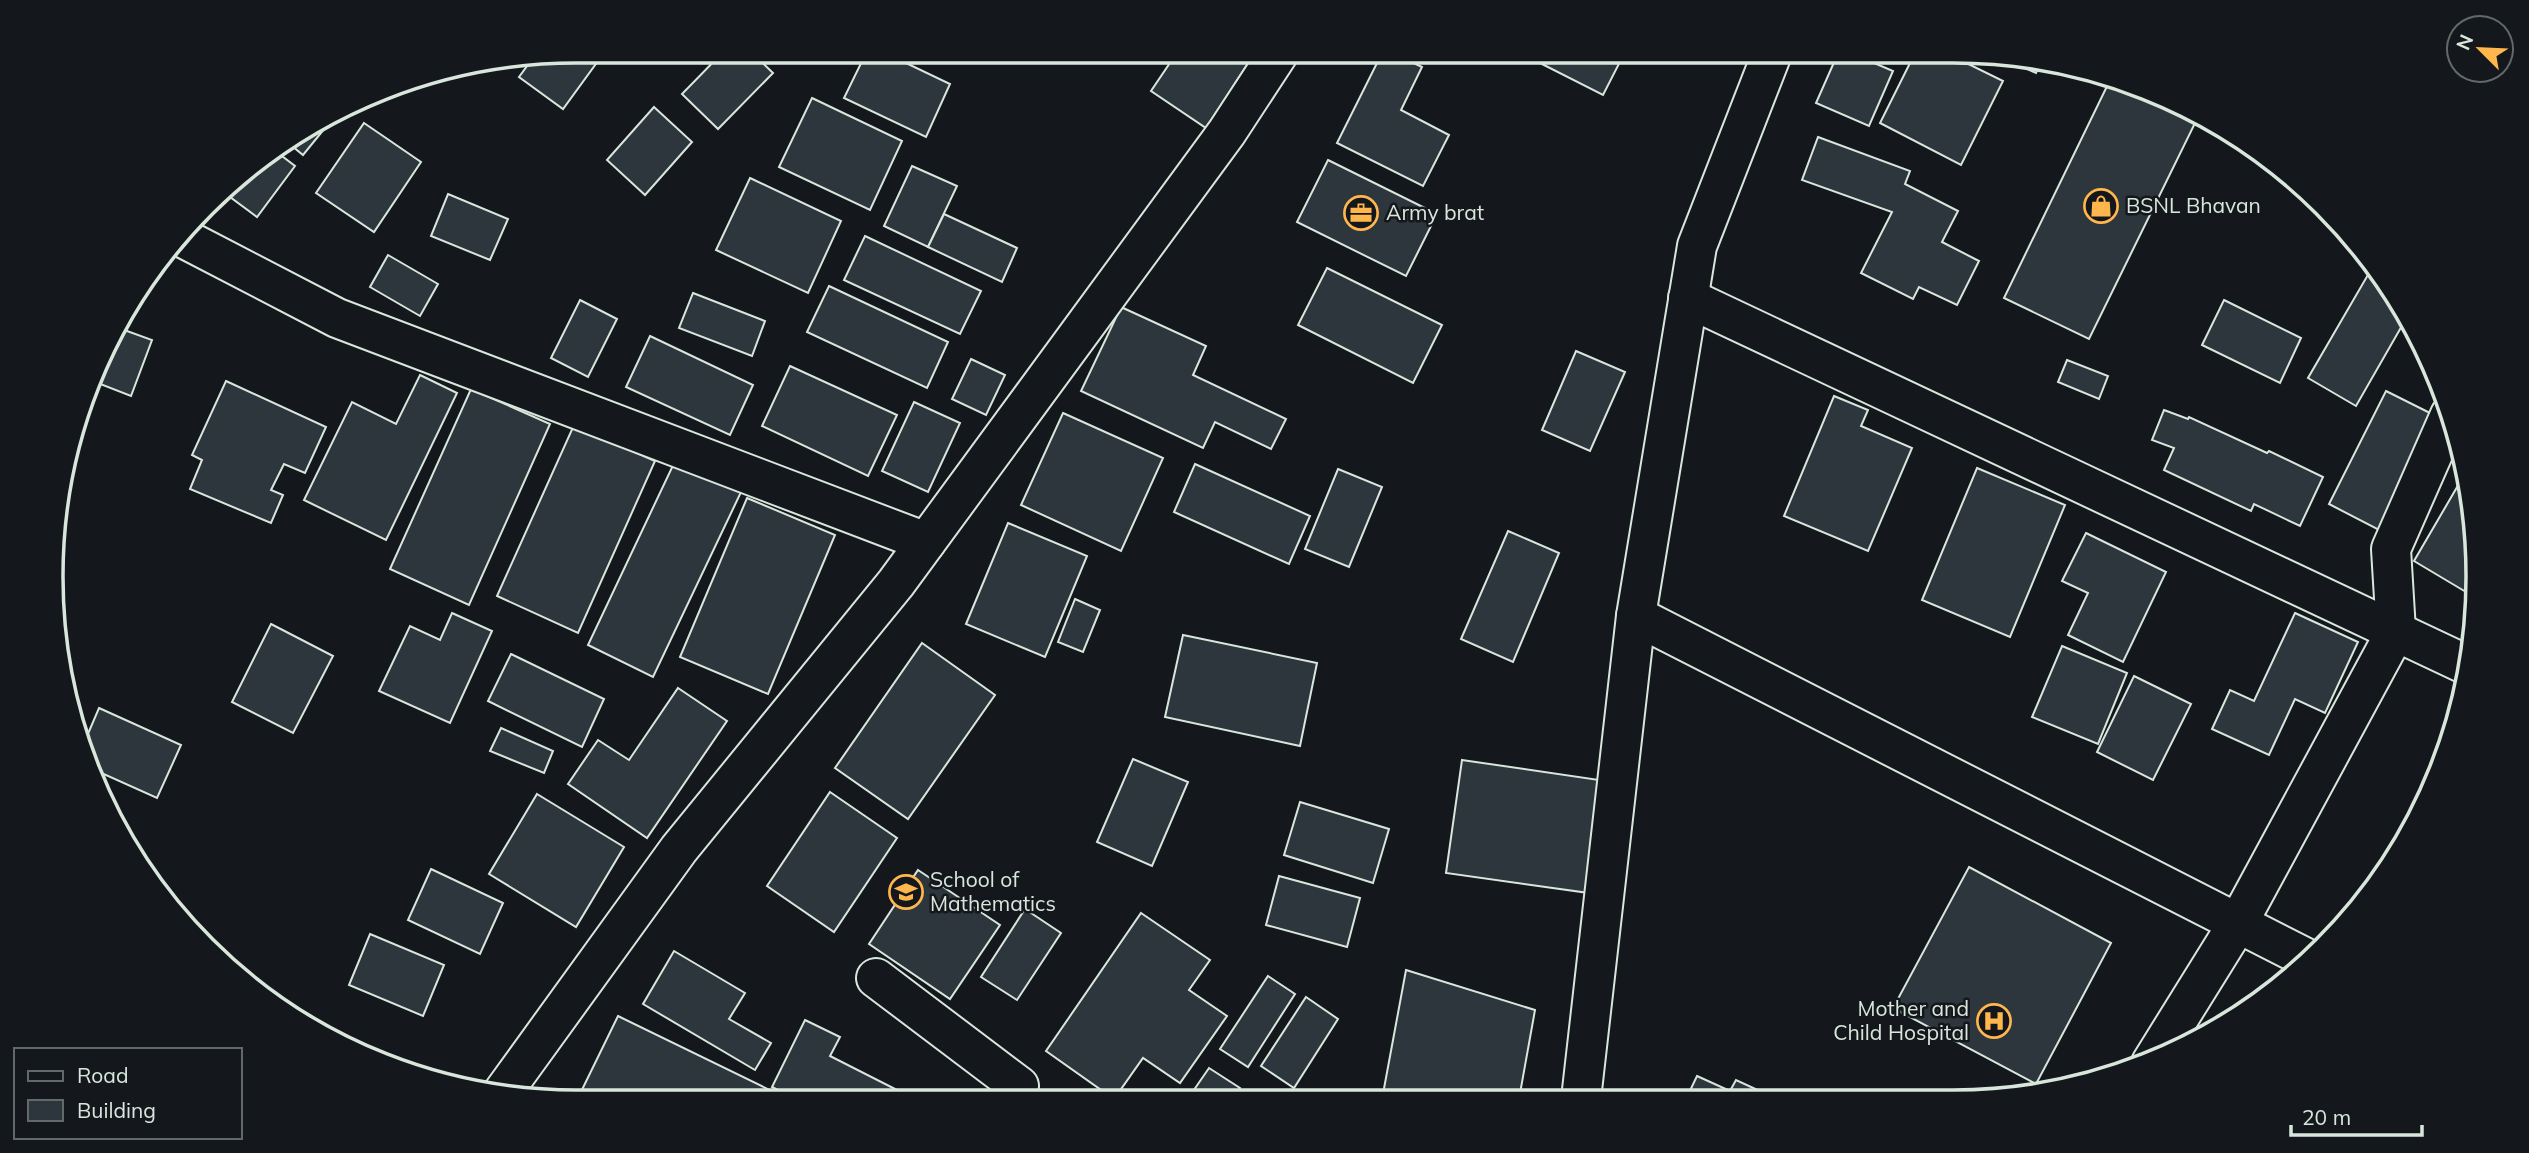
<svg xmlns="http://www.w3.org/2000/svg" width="2529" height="1153" font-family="Mulish,sans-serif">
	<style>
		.building { fill: #2c363c; stroke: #d8e6dc; stroke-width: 2 }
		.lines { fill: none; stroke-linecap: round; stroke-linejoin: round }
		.street-casing { stroke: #d8e6dc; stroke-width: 42 }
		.secondary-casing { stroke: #d8e6dc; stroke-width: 42 }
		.street { stroke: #14181c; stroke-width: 38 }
		.secondary { stroke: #14181c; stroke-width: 38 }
		.labels { text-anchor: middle; stroke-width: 5; stroke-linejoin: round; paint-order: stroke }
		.poi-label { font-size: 21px; fill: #d8e6dc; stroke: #14181c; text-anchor: start }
		.rim { fill: none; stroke: #d8e6dc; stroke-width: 3.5 }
	</style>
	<rect width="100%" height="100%" fill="#14181c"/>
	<g class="building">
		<polygon points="576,51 584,51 598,61 563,109 519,77 533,58"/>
		<polygon points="724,51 750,51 773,73 718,129 682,94"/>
		<polygon points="867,51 881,51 950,84 926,137 844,98"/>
		<polygon points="1178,51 1256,51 1206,128 1151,91"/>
		<polygon points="1383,51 1389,51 1422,67 1401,110 1449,135 1423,186 1337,143"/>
		<polygon points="1426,51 1445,51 1440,59"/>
		<polygon points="1541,51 1623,51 1625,52 1603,95 1536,61"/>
		<polygon points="1839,51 1846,51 1893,71 1869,126 1816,103"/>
		<polygon points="1916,51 1942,51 2003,81 1961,165 1880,123"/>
		<polygon points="1997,55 2042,60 2036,73"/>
		<polygon points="2111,78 2153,91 2199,115 2089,339 2004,298"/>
		<polygon points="812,98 902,141 870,210 779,167"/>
		<polygon points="654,107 692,142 645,195 607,160"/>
		<polygon points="330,114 334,117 303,155 286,141 313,121"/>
		<polygon points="364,123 421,162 374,232 316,193"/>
		<polygon points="1818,137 1910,171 1905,184 1958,211 1942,242 1979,261 1957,305 1919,287 1913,299 1861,273 1892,212 1802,180"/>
		<polygon points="274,150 295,166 257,217 222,191 230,181"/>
		<polygon points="1328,160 1437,214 1406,276 1297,222"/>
		<polygon points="912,166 957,186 928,247 884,226"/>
		<polygon points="750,178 841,221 808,293 716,250"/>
		<polygon points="448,194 508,219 490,260 431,236"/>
		<polygon points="944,214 1017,248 1002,282 928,247"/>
		<polygon points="865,236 981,291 960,334 844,280"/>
		<polygon points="388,255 438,284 420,316 370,287"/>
		<polygon points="1327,268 1442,325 1413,383 1298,325"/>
		<polygon points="2369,273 2390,285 2407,317 2356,406 2308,378"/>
		<polygon points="829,286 948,342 927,388 807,332"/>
		<polygon points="693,293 765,321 752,356 679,328"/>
		<polygon points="580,300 617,319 588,377 551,358"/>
		<polygon points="2224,300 2301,338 2280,383 2202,345"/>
		<polygon points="1121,307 1206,346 1193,375 1286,419 1271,449 1215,422 1203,448 1081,391"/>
		<polygon points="116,327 152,340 131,396 95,382"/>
		<polygon points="650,336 753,385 730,435 626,387"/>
		<polygon points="1576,351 1625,372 1590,451 1542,430"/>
		<polygon points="971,359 1005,375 986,415 952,399"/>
		<polygon points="2067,360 2108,376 2099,399 2058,382"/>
		<polygon points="790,366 897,415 868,476 762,426"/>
		<polygon points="420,375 457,393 386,540 304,500 352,402 396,424"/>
		<polygon points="226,381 326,427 305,473 284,464 271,490 283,495 271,523 190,489 202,460 192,455"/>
		<polygon points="471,389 550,424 469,605 390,569"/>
		<polygon points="2386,391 2438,417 2381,531 2329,504"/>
		<polygon points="1834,396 1868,410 1861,426 1912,448 1868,551 1784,516"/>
		<polygon points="914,402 960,423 928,492 882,471"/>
		<polygon points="2164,410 2188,419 2189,417 2267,453 2269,451 2323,477 2300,526 2254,504 2251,511 2164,470 2174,448 2152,440"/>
		<polygon points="1063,413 1163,458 1121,551 1021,505"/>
		<polygon points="574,425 655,461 578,633 497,596"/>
		<polygon points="676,459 742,490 653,677 588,645"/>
		<polygon points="1195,464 1310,516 1289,564 1174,512"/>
		<polygon points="1977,468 2065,505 2010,637 1922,600"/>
		<polygon points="1338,469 1382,487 1349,567 1305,549"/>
		<polygon points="2467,470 2478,576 2477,585 2471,595 2414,561"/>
		<polygon points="747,498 835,535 768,694 680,657"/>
		<polygon points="1008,523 1087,556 1045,657 966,624"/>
		<polygon points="1508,531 1559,553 1513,662 1461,639"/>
		<polygon points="2086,533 2166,572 2123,662 2068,635 2088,593 2062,581"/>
		<polygon points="1075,599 1100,610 1083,652 1058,642"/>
		<polygon points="452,613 492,631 450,723 379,691 410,626 440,640"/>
		<polygon points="2295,613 2358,642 2325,713 2295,699 2269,755 2212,729 2230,690 2254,701"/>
		<polygon points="271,624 333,656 293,733 232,702"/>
		<polygon points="1183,635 1317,663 1300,746 1165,717"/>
		<polygon points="922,643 995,695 908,819 835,768"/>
		<polygon points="2062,646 2127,673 2098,744 2032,717"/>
		<polygon points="511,654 604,699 582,747 488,701"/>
		<polygon points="2134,676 2191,704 2153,780 2097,752"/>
		<polygon points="678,688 727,721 647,838 568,784 598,740 629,760"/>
		<polygon points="99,708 181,745 157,798 88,767 81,750"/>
		<polygon points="501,728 553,751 544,773 490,751"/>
		<polygon points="1133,759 1188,782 1152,866 1097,842"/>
		<polygon points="1462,760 1606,781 1589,893 1446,873"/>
		<polygon points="830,792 897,838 834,932 767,886"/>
		<polygon points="537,794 624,847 576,927 489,874"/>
		<polygon points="1300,802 1389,829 1373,883 1284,855"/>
		<polygon points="1969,867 2111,943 2036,1084 1893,1008"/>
		<polygon points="431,869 503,903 480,954 408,920"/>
		<polygon points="918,870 1000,925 950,999 869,944"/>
		<polygon points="1279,876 1360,898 1347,947 1266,925"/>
		<polygon points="1025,909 1061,933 1017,1000 981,977"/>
		<polygon points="1141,913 1210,960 1189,990 1227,1016 1180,1083 1143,1058 1114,1099 1046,1051"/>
		<polygon points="370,934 444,965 423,1016 349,985"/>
		<polygon points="674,951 745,993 729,1019 771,1043 755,1070 643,1004"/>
		<polygon points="1406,970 1535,1010 1519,1099 1398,1100 1383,1094"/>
		<polygon points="1268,976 1295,994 1248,1067 1220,1049"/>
		<polygon points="1306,997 1338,1019 1294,1088 1261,1066"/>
		<polygon points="618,1016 782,1096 780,1102 576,1102"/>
		<polygon points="805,1020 840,1037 830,1056 905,1094 902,1101 801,1102 772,1087"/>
		<polygon points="1209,1068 1240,1088 1232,1100 1187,1100"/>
		<polygon points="1697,1076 1730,1091 1736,1080 1775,1098 1686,1099"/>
		<polygon points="1249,1091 1262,1100 1243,1100"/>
	</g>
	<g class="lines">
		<g class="street-casing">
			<g id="street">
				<polyline points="183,238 337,318 926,542"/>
				<polyline points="1688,298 2469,666"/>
				<polyline points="1636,616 2308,959"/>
				<polyline points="876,978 1019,1086 1009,1101"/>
				<polyline points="2151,1063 2238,923 2396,631 2391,549 2450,415"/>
				<polyline points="1581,1099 1636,616 1697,246 1773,51"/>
			</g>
		</g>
		<g class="secondary-casing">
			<polyline id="secondary" points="501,1095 679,849 896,583 1227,132 1280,51"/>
		</g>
		<use href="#street" class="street"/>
		<use href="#secondary" class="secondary"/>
	</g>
	<defs>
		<g id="shop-ring" transform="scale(1.75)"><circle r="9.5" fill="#14181c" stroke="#ffb74d" stroke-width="1.5"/><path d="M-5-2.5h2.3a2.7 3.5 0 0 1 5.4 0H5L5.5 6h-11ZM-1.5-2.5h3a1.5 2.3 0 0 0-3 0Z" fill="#ffb74d"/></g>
		<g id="office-ring" transform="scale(1.75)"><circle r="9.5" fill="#14181c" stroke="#ffb74d" stroke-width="1.5"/><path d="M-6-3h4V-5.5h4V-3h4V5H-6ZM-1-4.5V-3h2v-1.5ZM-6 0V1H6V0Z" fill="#ffb74d"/></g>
		<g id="school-ring" transform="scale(1.75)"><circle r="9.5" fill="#14181c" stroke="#ffb74d" stroke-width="1.5"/><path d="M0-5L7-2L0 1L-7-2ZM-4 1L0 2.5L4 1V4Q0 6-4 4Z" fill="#ffb74d"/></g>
		<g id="hospital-ring" transform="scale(1.75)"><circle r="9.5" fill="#14181c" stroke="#ffb74d" stroke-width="1.5"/><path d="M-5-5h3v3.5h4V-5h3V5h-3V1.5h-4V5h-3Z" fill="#ffb74d"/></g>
	</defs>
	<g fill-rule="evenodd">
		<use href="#shop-ring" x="2101" y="206"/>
		<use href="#office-ring" x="1361" y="213"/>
		<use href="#school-ring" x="906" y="892"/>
		<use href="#hospital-ring" x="1994" y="1021"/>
	</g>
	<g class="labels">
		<g class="poi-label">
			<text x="2126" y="213">BSNL Bhavan</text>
			<text x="1386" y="220">Army brat</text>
			<text x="930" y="887">School of<tspan x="930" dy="24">Mathematics</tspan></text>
			<text x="1969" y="1016" text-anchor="end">Mother and<tspan x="1969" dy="24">Child Hospital</tspan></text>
		</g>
	</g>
	<path d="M0 0H2529V1153H0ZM576 63H1953A513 513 0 0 1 2466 576V577A513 513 0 0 1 1953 1090H576A513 513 0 0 1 63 577V576A513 513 0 0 1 576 63Z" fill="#14181c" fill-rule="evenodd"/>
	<path class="rim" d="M576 63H1953A513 513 0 0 1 2466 576V577A513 513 0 0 1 1953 1090H576A513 513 0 0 1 63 577V576A513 513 0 0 1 576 63Z"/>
	<rect x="14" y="1048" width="228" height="91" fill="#14181c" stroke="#626a69" stroke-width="2"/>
	<rect x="28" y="1071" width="35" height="10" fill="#14181c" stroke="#626a69" stroke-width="2"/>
	<text x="77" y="1083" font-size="21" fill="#d8e6dc">Road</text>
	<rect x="28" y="1100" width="35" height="21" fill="#2c363c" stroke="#626a69" stroke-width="2"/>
	<text x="77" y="1118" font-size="21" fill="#d8e6dc">Building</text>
	<g transform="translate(2480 49) rotate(294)"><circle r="33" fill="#14181c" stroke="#626a69" stroke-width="2"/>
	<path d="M0-5L12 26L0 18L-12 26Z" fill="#ffb74d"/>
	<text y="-10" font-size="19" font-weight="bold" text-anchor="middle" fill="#d8e6dc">N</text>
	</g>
	<path d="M2291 1125v10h131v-10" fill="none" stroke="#d8e6dc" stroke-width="3.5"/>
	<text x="2302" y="1125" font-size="21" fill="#d8e6dc" stroke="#14181c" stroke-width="5" paint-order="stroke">20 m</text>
</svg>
